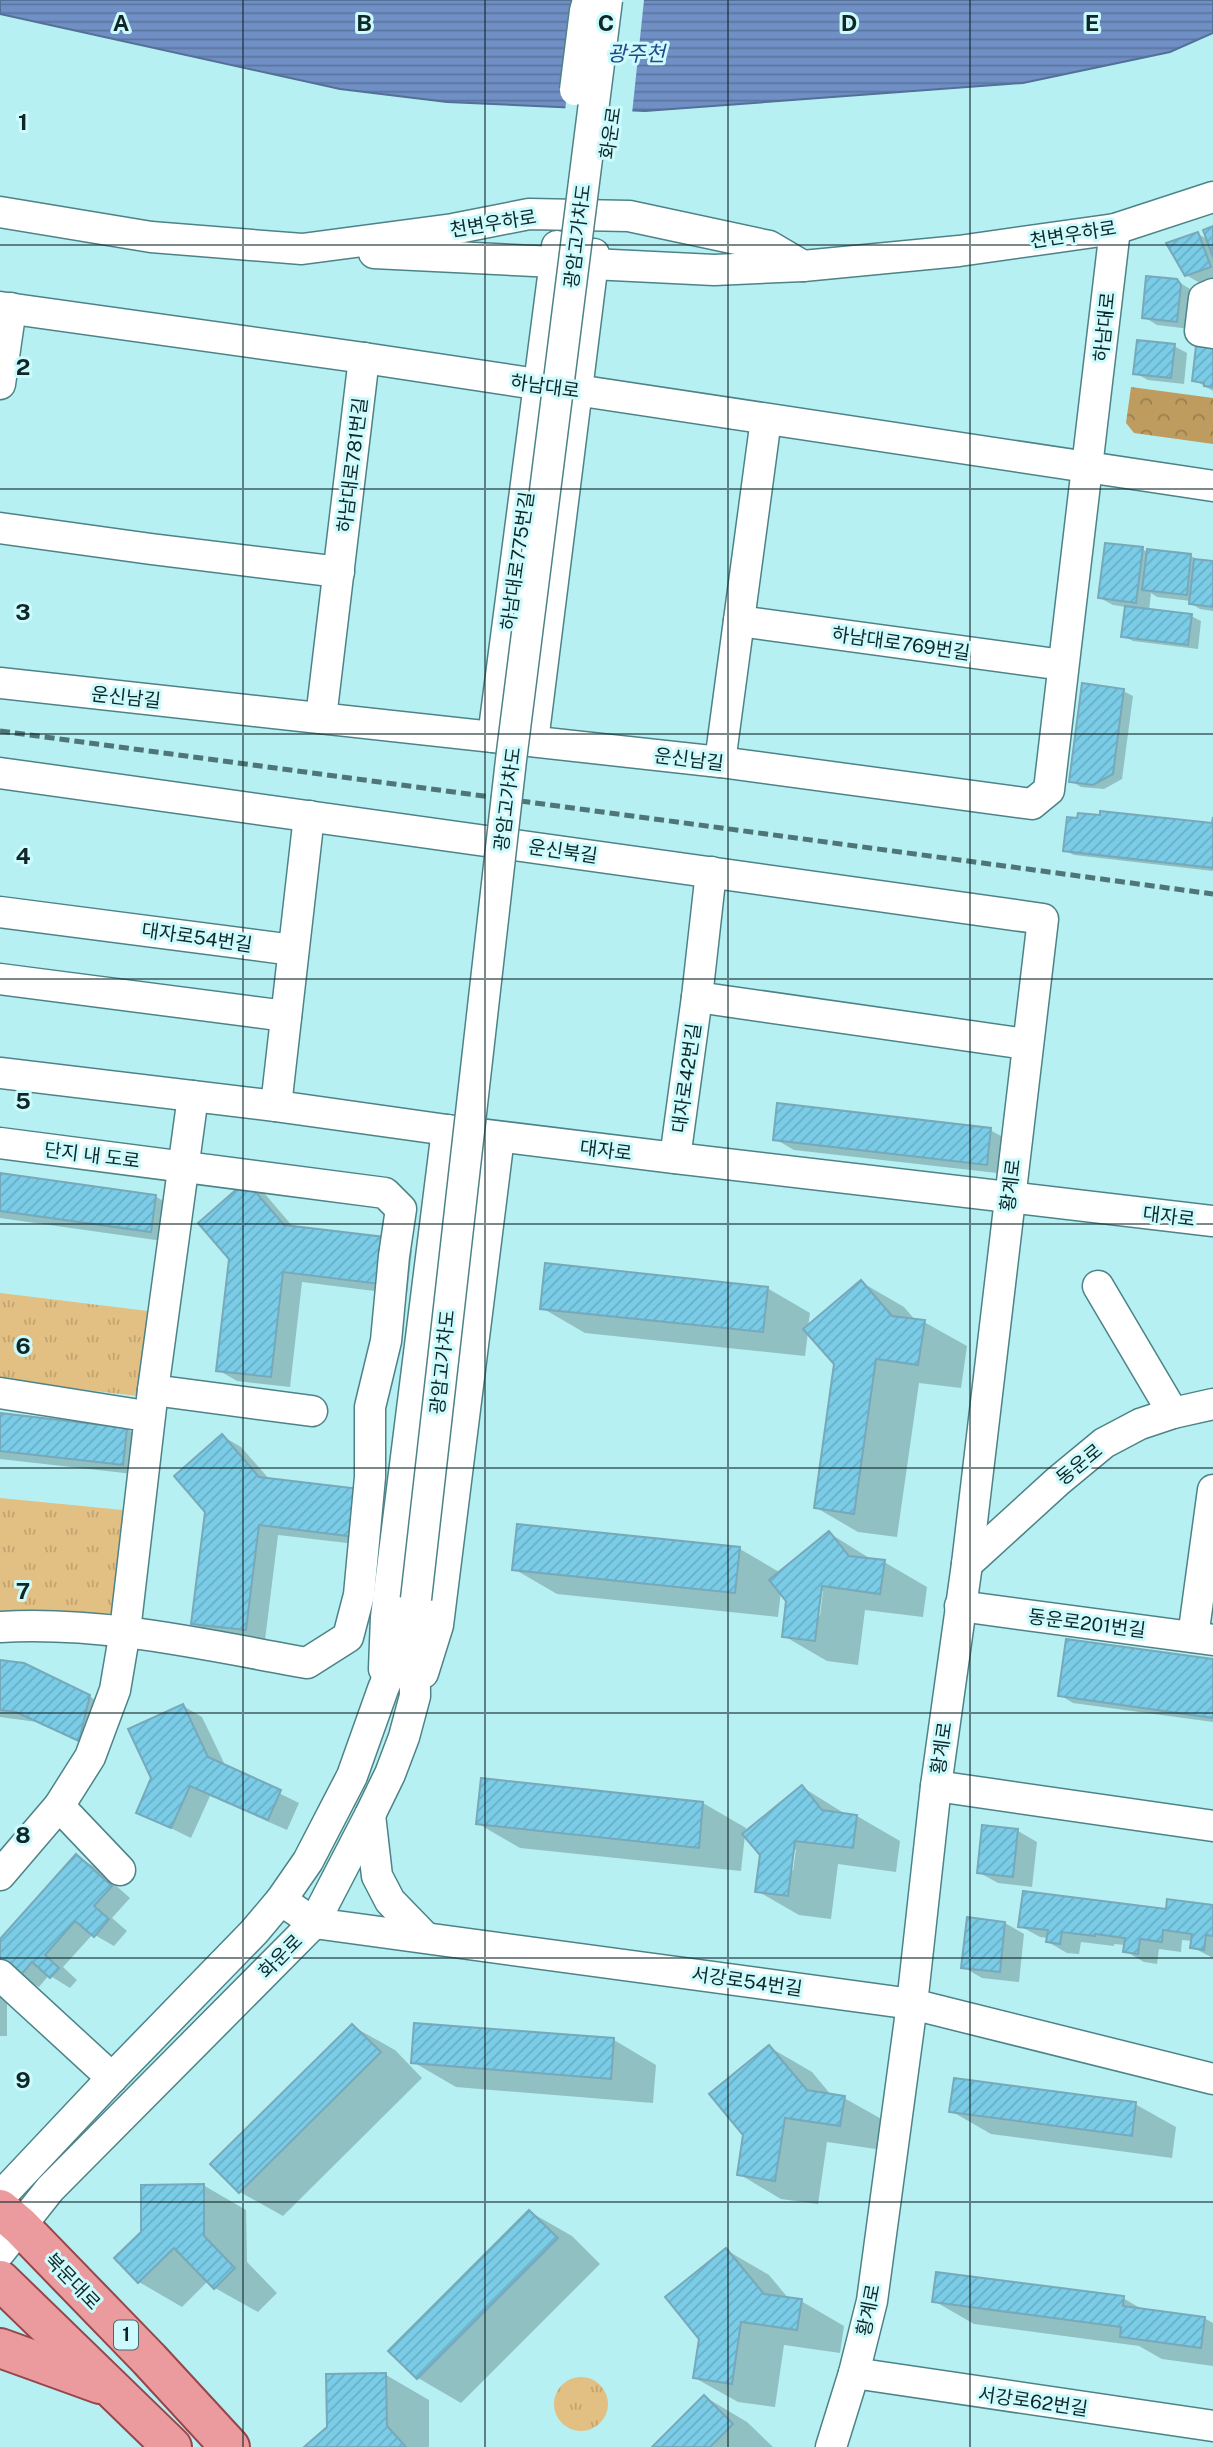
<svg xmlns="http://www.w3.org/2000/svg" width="1213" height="2447" font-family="'Public Sans','Noto Sans KR',sans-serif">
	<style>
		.grass { fill: url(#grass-tufts) }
		.forest { fill: url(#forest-crowns) }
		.water { fill: url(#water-rules); stroke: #537096; stroke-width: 2 }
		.pier { fill: #b6f0f3 }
		.shadow { fill: #0003; fill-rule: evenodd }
		.building { fill: url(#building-hatch); stroke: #77a9ba; stroke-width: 2 }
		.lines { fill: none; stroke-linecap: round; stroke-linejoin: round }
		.minor-casing { stroke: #4d8387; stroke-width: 33 }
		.major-casing { stroke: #95464a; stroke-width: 42 }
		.minor { stroke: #fff; stroke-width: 30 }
		.major { stroke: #eb9a9d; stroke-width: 38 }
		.rail { stroke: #507576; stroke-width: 5; stroke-dasharray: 10 5; stroke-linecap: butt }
		.minor-bridge-casing { stroke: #4d8387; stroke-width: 33; stroke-linecap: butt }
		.minor-bridge { stroke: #fff; stroke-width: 30 }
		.grid { fill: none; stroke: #102728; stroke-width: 2; stroke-opacity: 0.55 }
		.labels { text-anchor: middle; stroke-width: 6; stroke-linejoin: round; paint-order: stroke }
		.shield { fill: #cdfbfd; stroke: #496768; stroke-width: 2 }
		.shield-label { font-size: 18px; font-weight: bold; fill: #102728 }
		.street-label { font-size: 19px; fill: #102728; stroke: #cdfbfd }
		.water-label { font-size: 21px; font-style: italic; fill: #24498b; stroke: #cdfbfd }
		.grid-label { font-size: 23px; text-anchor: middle; font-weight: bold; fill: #102728; stroke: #cdfbfd; stroke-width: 6; stroke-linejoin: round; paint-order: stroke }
	</style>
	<defs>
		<pattern id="grass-tufts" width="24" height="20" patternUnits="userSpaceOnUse" patternTransform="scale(1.75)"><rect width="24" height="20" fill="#e2bf82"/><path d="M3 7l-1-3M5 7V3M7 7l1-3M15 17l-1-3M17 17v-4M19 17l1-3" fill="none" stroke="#c1a470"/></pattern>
		<pattern id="forest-crowns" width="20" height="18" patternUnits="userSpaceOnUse" patternTransform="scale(1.75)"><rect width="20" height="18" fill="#be9c5f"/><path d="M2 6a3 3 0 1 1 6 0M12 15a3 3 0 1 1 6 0" fill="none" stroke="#997f4e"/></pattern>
		<pattern id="water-rules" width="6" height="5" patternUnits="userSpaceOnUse" patternTransform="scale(1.75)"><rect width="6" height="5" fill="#708fc5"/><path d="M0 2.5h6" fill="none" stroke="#5b75a0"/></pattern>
		<pattern id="building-hatch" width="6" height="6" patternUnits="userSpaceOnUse" patternTransform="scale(1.75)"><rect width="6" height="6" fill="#7acce7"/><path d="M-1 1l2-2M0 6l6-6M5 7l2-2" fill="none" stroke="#68afc6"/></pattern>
	</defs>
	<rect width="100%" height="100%" fill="#b6f0f3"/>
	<g class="grass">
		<polygon points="0,1293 148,1311 138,1396 0,1380"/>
		<polygon points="0,1498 123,1510 112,1622 0,1611"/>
		<circle cx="581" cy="2404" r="27"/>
	</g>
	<polygon class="forest" points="1131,387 1213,398 1213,444 1134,433 1126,423"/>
	<polygon class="water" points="0,0 1213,0 1213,33 1170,52 1023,83 645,111 447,102 340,89 0,14"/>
	<polygon class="pier" points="579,0 644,0 632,114 565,111"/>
	<g class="shadow">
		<polygon points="1213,228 1213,278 1200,283 1186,275 1198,234 1209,240"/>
		<polygon points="1177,281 1190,289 1194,294 1190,329 1157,325 1144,317"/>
		<polygon points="1174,346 1187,353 1184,384 1148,380 1135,373"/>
		<polygon points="1213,350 1213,391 1194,380"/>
		<polygon points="1142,549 1149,553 1191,556 1200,561 1213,563 1213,611 1200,609 1190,603 1191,601 1157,597 1151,593 1149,611 1191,616 1201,621 1198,649 1133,641 1123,636 1126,607 1113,605 1100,598"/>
		<polygon points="1123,691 1133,696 1122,779 1104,789 1081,787 1071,781"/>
		<polygon points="1213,825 1213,871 1074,855 1064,850"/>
		<polygon points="990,1130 1010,1141 1006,1174 794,1150 775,1139"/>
		<polygon points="0,1175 155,1196 175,1208 170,1242 0,1218"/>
		<polygon points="246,1183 265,1194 294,1228 393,1239 412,1251 407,1295 302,1282 290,1387 237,1381 218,1370"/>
		<polygon points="861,1282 904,1307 916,1321 924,1322 967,1346 961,1388 919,1383 897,1537 858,1532 815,1507 835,1364 808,1332 805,1356 585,1333 542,1308 767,1288 810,1313 808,1327"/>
		<polygon points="0,1415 127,1429 146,1440 142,1475 0,1459"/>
		<polygon points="222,1436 241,1447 270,1480 368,1492 387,1503 382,1547 278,1535 265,1640 212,1634 193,1623"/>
		<path d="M829,1533l45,28 10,1 43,25 -4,30 -58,-7 -7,55 -31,-4 -43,-25 4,-36 -7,-9 -3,26 -221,-23 -43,-25 226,-20 41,24zM820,1590l3,1 -3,25 -3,-3z"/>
		<polygon points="1213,1661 1213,1722 1073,1703 1060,1695"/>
		<polygon points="0,1662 89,1696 108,1708 98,1751 37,1722 0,1717"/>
		<polygon points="183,1706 202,1717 226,1767 299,1803 287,1830 210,1796 191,1838 138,1812"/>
		<path d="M802,1787l45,28 10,1 43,25 -4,31 -58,-8 -7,55 -32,-4 -42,-24 4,-36 -16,-20 -4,36 -221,-23 -43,-25 226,-20 43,25 -1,6zM796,1849l-3,22 -3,-4 2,-14z"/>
		<polygon points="984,1827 1018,1831 1037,1842 1032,1887 998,1883 978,1872"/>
		<polygon points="76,1856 95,1867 130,1898 112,1918 127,1931 114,1946 93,1934 63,1967 77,1980 70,1988 49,1975 39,1987 20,1976 0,1958 0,1941"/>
		<polygon points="1213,1907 1213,1958 1192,1947 1192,1941 1182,1940 1181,1952 1159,1949 1157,1964 1144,1962 1125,1951 1125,1945 1114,1944 1114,1946 1081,1942 1079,1954 1067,1953 1048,1942 1048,1938 1040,1937 1020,1926"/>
		<polygon points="1005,1923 1024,1934 1019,1982 982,1978 963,1967"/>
		<polygon points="0,1982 7,1986 7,2036 0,2036"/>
		<polygon points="352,2026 395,2050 422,2078 283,2216 240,2192 213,2164"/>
		<polygon points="614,2040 656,2065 653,2103 456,2087 413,2062"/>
		<polygon points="769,2047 812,2072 832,2096 844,2098 887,2122 883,2150 827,2142 818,2204 781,2199 739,2174"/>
		<polygon points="1135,2104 1176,2127 1172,2158 991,2134 951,2111"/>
		<polygon points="203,2185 246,2210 247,2262 277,2293 258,2312 215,2288 208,2281 182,2307 139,2282 117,2258"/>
		<polygon points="530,2212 572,2236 600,2264 461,2403 418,2378"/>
		<polygon points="726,2250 769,2275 789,2299 801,2301 844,2326 840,2353 784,2345 775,2407 738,2402 695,2378"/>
		<polygon points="1123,2298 1145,2311 1204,2318 1213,2323 1213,2366 1162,2359 1139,2346 974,2324 934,2301"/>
		<polygon points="386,2375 429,2400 429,2447 307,2447"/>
		<polygon points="705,2397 747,2422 773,2447 655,2447"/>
	</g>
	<g class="building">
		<polygon points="1213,226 1213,257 1203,230"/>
		<polygon points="1198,232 1211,267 1185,276 1166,243"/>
		<polygon points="1146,276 1177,279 1181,285 1177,322 1142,318"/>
		<polygon points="1137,340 1175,344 1171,378 1133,374"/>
		<polygon points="1196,346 1213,348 1213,387 1204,386 1204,383 1192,381"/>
		<polygon points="1105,543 1143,547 1136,603 1098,598"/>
		<polygon points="1147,549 1191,554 1187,595 1142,590"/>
		<polygon points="1194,559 1213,561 1213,607 1189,604"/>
		<polygon points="1125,606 1192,614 1188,645 1121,637"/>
		<polygon points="1082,683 1124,689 1113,774 1093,785 1069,782"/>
		<polygon points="1100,811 1212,823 1213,817 1213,868 1063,851 1067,817 1077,818 1078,813 1100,815"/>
		<polygon points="777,1103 991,1128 987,1165 773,1140"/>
		<polygon points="0,1173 156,1195 151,1232 0,1211"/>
		<polygon points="246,1181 284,1225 393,1238 388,1285 283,1272 271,1377 216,1371 229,1259 198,1223"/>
		<polygon points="545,1263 768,1287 763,1332 540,1309"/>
		<polygon points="861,1280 892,1316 925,1320 918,1365 876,1359 854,1514 814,1508 834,1364 803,1329"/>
		<polygon points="0,1413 127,1428 123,1465 0,1451"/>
		<polygon points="222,1434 259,1477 369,1490 363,1538 259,1525 246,1630 191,1624 205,1512 174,1476"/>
		<polygon points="517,1524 740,1547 735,1593 512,1570"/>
		<polygon points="829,1531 849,1556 885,1560 880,1594 822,1586 815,1641 782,1637 786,1601 769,1580"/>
		<polygon points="1066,1639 1213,1659 1213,1718 1058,1696"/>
		<polygon points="0,1660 24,1663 90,1695 79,1741 16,1712 0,1710"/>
		<polygon points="183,1704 208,1757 281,1790 268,1820 190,1786 171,1828 136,1813 151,1778 128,1729"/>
		<polygon points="481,1778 703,1802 699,1848 476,1824"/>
		<polygon points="802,1785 822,1810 857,1815 853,1848 795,1841 788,1896 755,1892 760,1855 742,1834"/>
		<polygon points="982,1825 1018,1829 1013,1877 977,1873"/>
		<polygon points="76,1854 112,1886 94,1906 109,1919 94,1937 75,1921 45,1955 59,1968 50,1978 32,1962 19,1977 0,1960 0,1939"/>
		<polygon points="1023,1891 1166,1909 1167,1899 1213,1905 1213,1936 1206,1935 1204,1950 1190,1948 1192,1934 1163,1930 1162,1942 1140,1939 1138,1954 1123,1952 1125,1938 1095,1934 1095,1936 1062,1932 1060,1944 1046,1942 1048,1930 1018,1927"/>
		<polygon points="967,1917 1005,1922 1000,1972 961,1968"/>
		<polygon points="414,2023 614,2038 611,2079 411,2063"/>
		<polygon points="352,2024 381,2052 239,2193 210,2164"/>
		<polygon points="769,2045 807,2090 845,2096 840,2126 785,2118 775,2181 737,2175 743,2135 709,2094"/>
		<polygon points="954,2078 1136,2102 1132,2136 949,2112"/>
		<polygon points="204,2184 204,2236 235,2268 214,2289 174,2248 138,2283 114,2258 141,2232 141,2185"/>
		<polygon points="529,2210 558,2238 417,2379 388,2351"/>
		<polygon points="726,2248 764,2294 802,2299 797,2330 741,2322 732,2384 693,2378 699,2339 665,2297"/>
		<polygon points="936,2272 1124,2296 1123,2306 1205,2317 1201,2348 1120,2337 1121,2327 932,2302"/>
		<polygon points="386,2373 387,2426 406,2447 304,2447 327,2427 326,2374"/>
		<polygon points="704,2395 733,2424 710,2447 652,2447"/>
	</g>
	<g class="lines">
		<g class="minor-casing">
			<g id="minor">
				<polyline points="0,212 151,237 302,249 453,229 529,214 629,216 769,246 803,266 959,251 1115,229 1213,197"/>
				<polyline points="374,253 555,262"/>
				<polyline points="592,264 714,270 803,266"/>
				<polyline points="1213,294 1204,298 1200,331 1213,333"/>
				<polyline points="0,307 364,358 1213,486"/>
				<polyline points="0,384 11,308"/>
				<polyline points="0,528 151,549 339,572"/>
				<polyline points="739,621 1063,665"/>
				<polyline points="0,683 720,762 1032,804 1049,790 1115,229"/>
				<polyline points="321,718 364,358"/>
				<polyline points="493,737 557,246"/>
				<polyline points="533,741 594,254"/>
				<polyline points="720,762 766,419"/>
				<polyline points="0,773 1043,919 967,1564 936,1786 912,2004 872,2301 854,2373 831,2447"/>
				<polyline points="0,912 293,950"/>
				<polyline points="0,979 286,1016"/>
				<polyline points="697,997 1026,1044"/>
				<polyline points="0,1073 276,1106 447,1130 675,1158 1213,1221"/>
				<polyline points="276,1106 309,816"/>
				<path d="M0,1143l385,50 16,16 -7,47 -8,85 -16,66v70l-11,118 -11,42 -41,26c-101,-18 -204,-42 -307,-36"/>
				<polyline points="675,1158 697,997 711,872"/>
				<polyline points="1098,1286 1173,1413"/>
				<polyline points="153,1390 312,1411"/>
				<polyline points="0,1393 133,1414"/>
				<polyline points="967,1564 1058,1481 1104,1443 1140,1424 1173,1413 1213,1404"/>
				<polyline points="960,1606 1213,1640"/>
				<polyline points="1193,1637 1213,1490"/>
				<polyline points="384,1669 386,1617 447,1130"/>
				<polyline points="423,1673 438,1625 499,1137"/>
				<polyline points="936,1786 1213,1826"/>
				<polyline points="59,1806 120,1870"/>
				<polyline points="370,1815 377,1876 390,1901 424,1936"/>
				<polyline points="0,1875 59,1806 90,1757 115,1690 125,1631 153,1390 193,1096"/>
				<polyline points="281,1900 314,1923 912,2004 1213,2079"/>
				<polyline points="0,1975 112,2078"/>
				<polyline points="0,2197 112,2078 254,1932 281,1900 308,1861 352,1776 383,1689 409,1627"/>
				<polyline points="0,2252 50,2189 314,1923 370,1815 390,1774 404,1737 415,1696 414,1617 416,1599"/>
				<polyline points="854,2373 1213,2426"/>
			</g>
		</g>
		<g class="major-casing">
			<g id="major">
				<polyline points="0,2209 20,2226 149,2359 230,2447"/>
				<polyline points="0,2280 172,2447"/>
				<polyline points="0,2348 100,2384"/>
			</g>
		</g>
		<use href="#minor" class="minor"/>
		<use href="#major" class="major"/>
		<polyline class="rail" points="0,731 1213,894"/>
		<g class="minor-bridge-casing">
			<g id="minor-bridge">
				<polyline points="575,90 585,11 588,0"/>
				<polyline points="416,1599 511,760 607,0"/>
			</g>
		</g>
		<use href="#minor-bridge" class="minor-bridge"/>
	</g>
	<path class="grid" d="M243,0v2447M485,0v2447M728,0v2447M970,0v2447M0,245h1213M0,489h1213M0,734h1213M0,979h1213M0,1224h1213M0,1468h1213M0,1713h1213M0,1958h1213M0,2202h1213"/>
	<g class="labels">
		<rect class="shield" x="114" y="2320.5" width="24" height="29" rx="5"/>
		<g class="shield-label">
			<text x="126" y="2341">1</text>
		</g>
		<g class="street-label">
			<text transform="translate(610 133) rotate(-82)" y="7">화운로</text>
			<text transform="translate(493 223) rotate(-9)" y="7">천변우하로</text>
			<text transform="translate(1073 234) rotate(-9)" y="7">천변우하로</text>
			<text transform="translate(577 236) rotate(-83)" y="7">광암고가차도</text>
			<text transform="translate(1104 327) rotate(-84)" y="7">하남대로</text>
			<text transform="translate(545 386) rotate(8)" y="7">하남대로</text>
			<text transform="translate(352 465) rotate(-83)" y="7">하남대로781번길</text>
			<text transform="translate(517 561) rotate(-82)" y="7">하남대로775번길</text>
			<text transform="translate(901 643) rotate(8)" y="7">하남대로769번길</text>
			<text transform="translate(126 697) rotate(6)" y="7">운신남길</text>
			<text transform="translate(689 759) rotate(7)" y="7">운신남길</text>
			<text transform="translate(507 799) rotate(-83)" y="7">광암고가차도</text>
			<text transform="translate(563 851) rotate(8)" y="7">운신북길</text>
			<text transform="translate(197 937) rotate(8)" y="7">대자로54번길</text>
			<text transform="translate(686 1078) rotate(-82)" y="7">대자로42번길</text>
			<text transform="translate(606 1150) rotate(7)" y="7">대자로</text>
			<text transform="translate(92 1155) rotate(7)" y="7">단지 내 도로</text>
			<text transform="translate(1010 1185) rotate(-83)" y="7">황계로</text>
			<text transform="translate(1169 1216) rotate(7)" y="7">대자로</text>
			<text transform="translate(442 1362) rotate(-84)" y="7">광암고가차도</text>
			<text transform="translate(1079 1464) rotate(-39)" y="7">동운로</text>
			<text transform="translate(1087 1623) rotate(7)" y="7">동운로201번길</text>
			<text transform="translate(941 1748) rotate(-82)" y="7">황계로</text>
			<text transform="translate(280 1956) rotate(-45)" y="7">화운로</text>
			<text transform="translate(747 1981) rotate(8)" y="7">서강로54번길</text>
			<text transform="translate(73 2281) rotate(46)" y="7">북문대로</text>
			<text transform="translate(868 2310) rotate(-79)" y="7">황계로</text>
			<text transform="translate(1033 2401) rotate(8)" y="7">서강로62번길</text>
		</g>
		<g class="water-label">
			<text x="636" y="61">광주천</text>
		</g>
	</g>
	<g class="grid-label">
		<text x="121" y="31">A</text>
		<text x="364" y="31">B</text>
		<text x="606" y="31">C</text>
		<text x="849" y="31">D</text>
		<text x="1092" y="31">E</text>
		<text x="23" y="130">1</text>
		<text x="23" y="375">2</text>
		<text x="23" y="620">3</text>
		<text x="23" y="864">4</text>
		<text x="23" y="1109">5</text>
		<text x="23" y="1354">6</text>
		<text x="23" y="1599">7</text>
		<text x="23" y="1843">8</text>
		<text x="23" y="2088">9</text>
	</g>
</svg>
